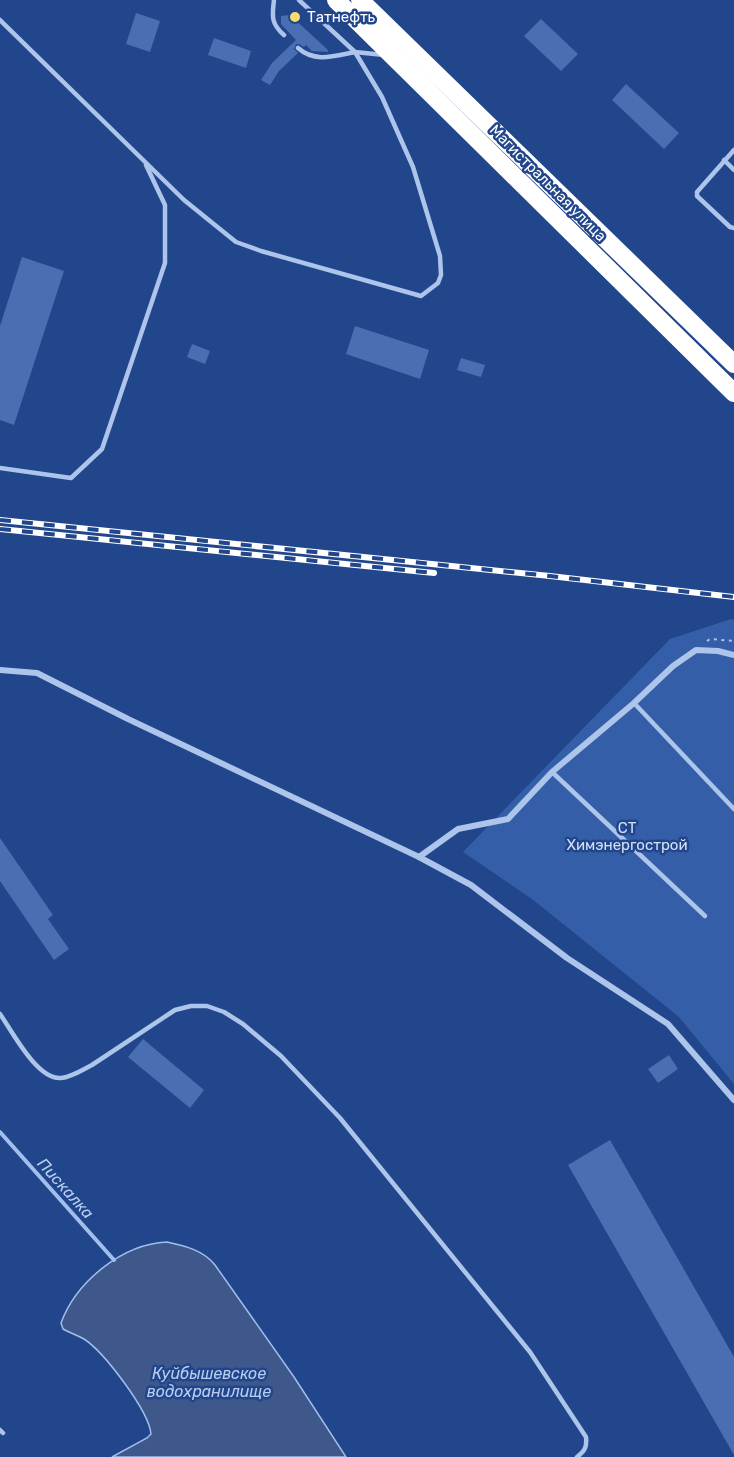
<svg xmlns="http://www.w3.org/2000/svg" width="734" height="1457" font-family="Rubik,sans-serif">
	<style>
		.green { fill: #345ea8 }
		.water { fill: #3e588b; stroke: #a1beec; stroke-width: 1.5 }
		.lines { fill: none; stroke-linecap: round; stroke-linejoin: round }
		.stream { stroke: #a1beec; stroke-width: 4 }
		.building { fill: #496fb2 }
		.path { stroke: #adc4eb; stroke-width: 2; stroke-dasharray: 3 4.5; stroke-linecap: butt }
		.lane { stroke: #adc4eb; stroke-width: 4.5 }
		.street { stroke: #adc4eb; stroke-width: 6 }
		.highway { stroke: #fff; stroke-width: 18 }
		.rail-casing { stroke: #fff; stroke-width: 6 }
		.rail { stroke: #21468b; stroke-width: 4; stroke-dasharray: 11; stroke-linecap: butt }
		.poi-dot { fill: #f8dc6f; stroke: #21468b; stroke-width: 2 }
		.labels { text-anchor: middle; stroke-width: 5; stroke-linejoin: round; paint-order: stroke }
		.poi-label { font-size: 15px; fill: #fff; stroke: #21468b; text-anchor: start }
		.street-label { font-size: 15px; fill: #fff; stroke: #21468b }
		.park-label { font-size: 15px; fill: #d2e0f8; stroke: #21468b }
		.water-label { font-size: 16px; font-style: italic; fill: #b9cef2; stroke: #21468b }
	</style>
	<rect width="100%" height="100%" fill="#21468b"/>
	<polygon class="green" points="731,619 734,620 734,1084 679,1017 532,899 463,852 670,639"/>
	<path class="water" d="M167,1242c18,4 36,8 48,23l79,112 52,80h-234l35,-19 4,-4c-2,-23 -47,-82 -67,-95 -7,-4 -14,-6 -21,-10l-2,-6c15,-41 61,-79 106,-81z"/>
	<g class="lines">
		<polyline class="stream" points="0,1132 114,1260"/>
	</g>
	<g class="building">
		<polygon points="136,13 160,21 150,52 126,44"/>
		<polygon points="290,15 328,50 328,52 312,51 306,45 304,47 299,44 296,44 294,49 298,53 279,71 270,85 261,80 272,63 296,40 281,24 281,16"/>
		<polygon points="541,19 578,54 561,71 524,36"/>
		<polygon points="214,38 251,51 246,68 208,55"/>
		<polygon points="626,84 679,133 664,149 612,100"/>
		<polygon points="22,257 64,271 14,425 0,420 0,326"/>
		<polygon points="355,326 429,350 420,379 346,354"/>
		<polygon points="192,344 210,351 205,364 187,357"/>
		<polygon points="461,358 485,365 481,377 457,370"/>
		<polygon points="0,838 53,915 48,919 69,949 54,960 0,881"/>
		<polygon points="143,1039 204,1090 190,1108 128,1057"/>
		<polygon points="669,1055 678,1069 658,1083 648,1069"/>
		<polygon points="610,1140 734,1357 734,1455 568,1165"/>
	</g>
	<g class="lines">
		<polyline class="path" points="707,641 710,639 734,641"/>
		<g class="lane">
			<path d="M274,0c-2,16 -3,24 10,35"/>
			<polyline points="299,0 355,52 384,55"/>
			<path d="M0,20l184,180 52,42 25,9 160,45 17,-13 3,-8 -1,-19 -27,-89 -31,-70 -27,-45c-21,4 -40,11 -57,-4"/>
			<polyline points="734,150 697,192 697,196 730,227 734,228"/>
			<polyline points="724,160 734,170"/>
			<polyline points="0,468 71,478 102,449 165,263 165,205 146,165"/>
			<polyline points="634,703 734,809"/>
			<polyline points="552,772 705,916"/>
			<path d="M0,1014c12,17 37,66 61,64 11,-1 21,-8 31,-13l83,-55 16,-4h16l17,6 19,12 38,32 59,62 190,234 56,85c1,10 -1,14 -9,20"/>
			<polyline points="0,1430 3,1433"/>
		</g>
		<g class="street">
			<polyline points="0,670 37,673 128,719 419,857 471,885 567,958 668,1024 734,1100"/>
			<polyline points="419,857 458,829 508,819 552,772 634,703 673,666 696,650 718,651 734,655"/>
		</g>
		<g class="highway">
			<polyline points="336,0 734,393"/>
			<polyline points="360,0 734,364"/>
		</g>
		<g class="rail-casing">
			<g id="rail">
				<polyline points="0,520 550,576 734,597"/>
				<polyline points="0,529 434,573"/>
			</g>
		</g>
		<use href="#rail" class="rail"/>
	</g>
	<circle class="poi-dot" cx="295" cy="17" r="6"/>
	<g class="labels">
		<g class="poi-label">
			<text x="307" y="22">Татнефть</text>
		</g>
		<g class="street-label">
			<text transform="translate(548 183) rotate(45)" y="5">Магистральная улица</text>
		</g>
		<g class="park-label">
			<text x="627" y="833">СТ<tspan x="627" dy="17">Химэнергострой</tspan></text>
		</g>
		<g class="water-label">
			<text transform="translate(66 1188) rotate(48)" y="6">Пискалка</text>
			<text x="209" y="1379">Куйбышевское<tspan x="209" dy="18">водохранилище</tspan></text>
		</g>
	</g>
</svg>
